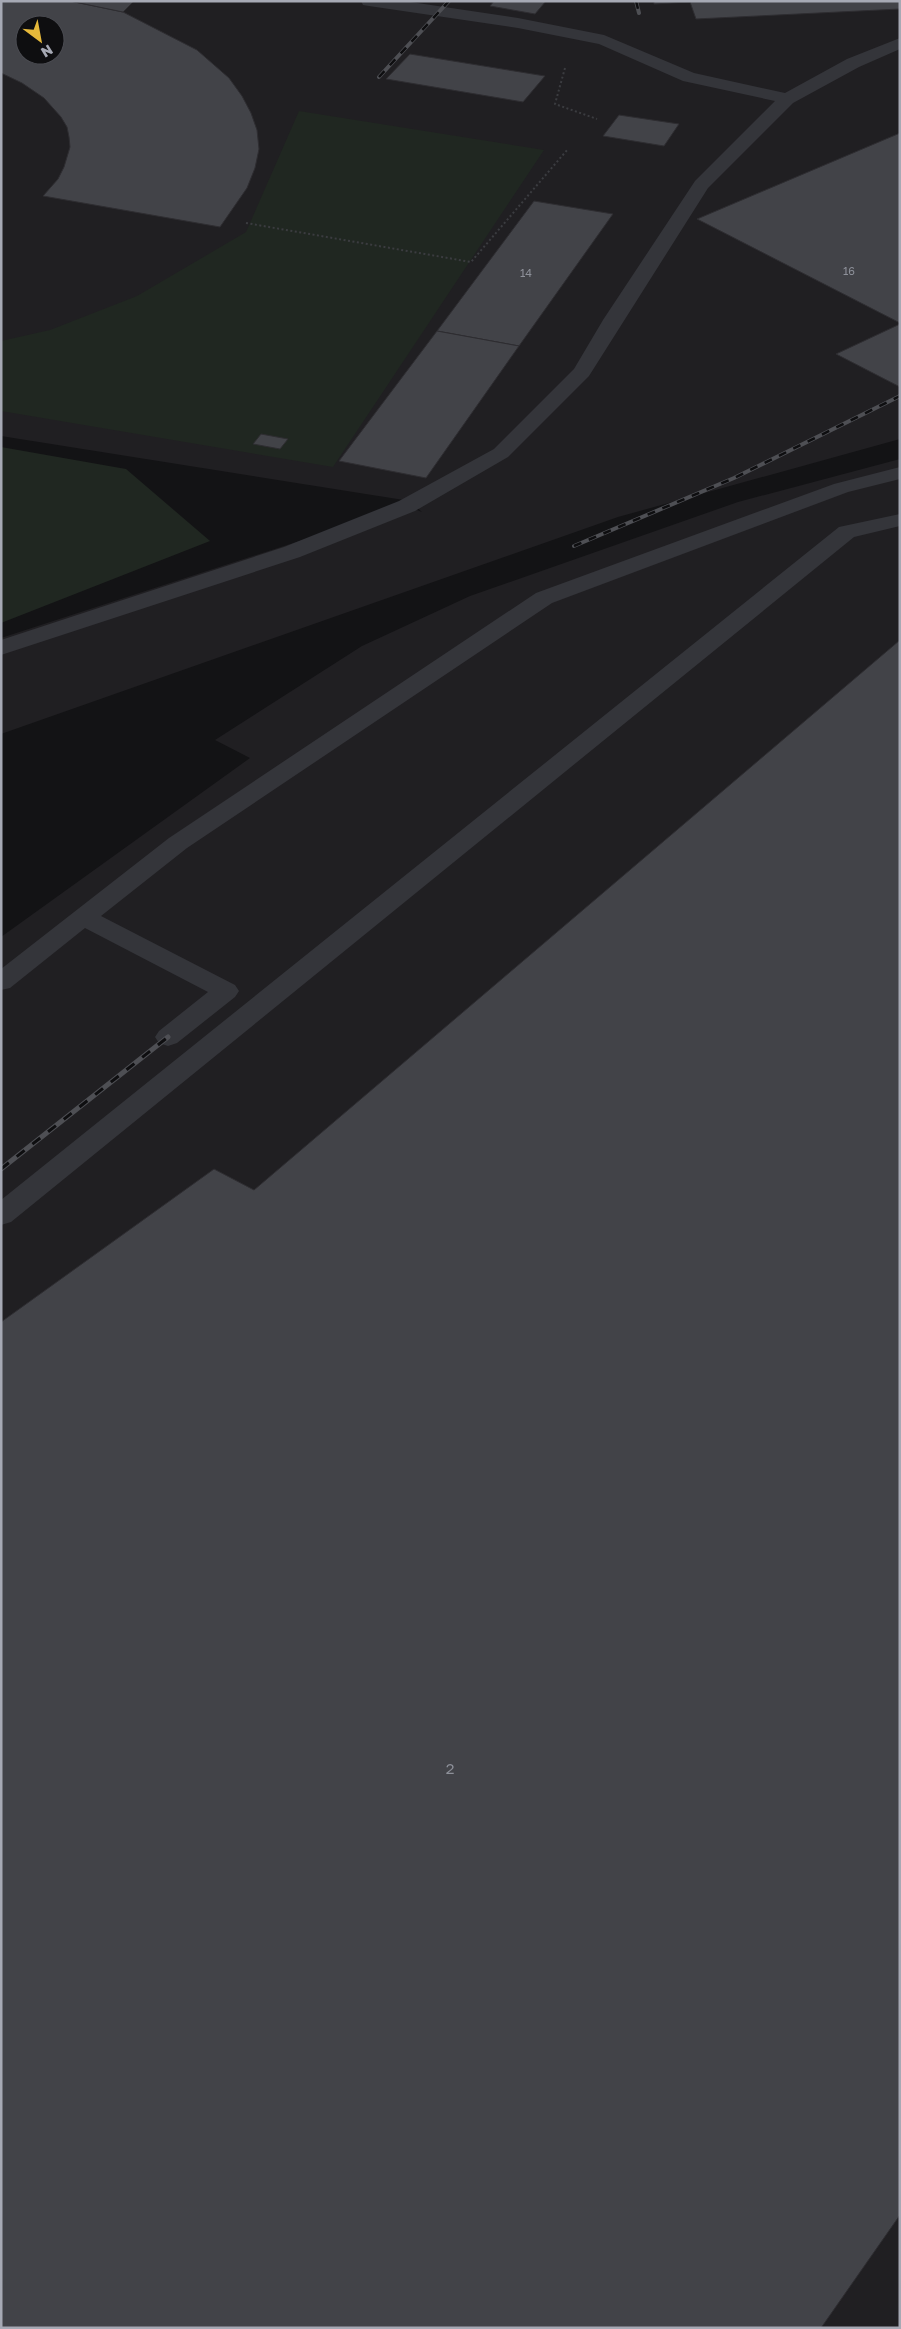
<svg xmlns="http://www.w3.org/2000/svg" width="901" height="2329" font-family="'Golos Text',sans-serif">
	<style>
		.built { fill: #201f22; fill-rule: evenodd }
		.green { fill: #202721 }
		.building { fill: #424348; stroke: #2e2d31; fill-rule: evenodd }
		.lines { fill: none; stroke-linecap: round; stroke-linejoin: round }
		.path { stroke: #3b3c40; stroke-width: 2; stroke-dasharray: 2 2.5; stroke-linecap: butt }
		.minor { fill: #34353a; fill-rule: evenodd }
		.rail-far1-casing { stroke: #4e4f54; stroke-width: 4 }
		.rail-casing { stroke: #4e4f54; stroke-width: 5 }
		.rail-far1 { stroke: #0e0e10; stroke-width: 2.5; stroke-dasharray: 8; stroke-linecap: butt }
		.rail { stroke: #0e0e10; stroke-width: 3; stroke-dasharray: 10; stroke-linecap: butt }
		.labels { text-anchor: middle; stroke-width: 4; stroke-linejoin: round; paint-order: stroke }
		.far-number-label { font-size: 11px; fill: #8d9099 }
		.near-number-label { font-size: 15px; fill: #8d9099 }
	</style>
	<rect width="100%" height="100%" fill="#131315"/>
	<g class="built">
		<path d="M1,1h899v438l-282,78 -617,217v-96l406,-132 15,6 -12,-11 -409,-65zM25,25h30v30h-30z"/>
		<polygon points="900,459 900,2328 1,2328 1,937 250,758 215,740 362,646 470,596 738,502"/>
	</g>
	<g class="green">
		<polygon points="299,111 544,150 333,467 1,411 1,341 50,330 137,296 246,232"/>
		<polygon points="1,447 126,469 210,541 1,623"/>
	</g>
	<g class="building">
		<path d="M1,1h69l53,11 74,38 32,28 13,18 9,17 6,17 2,19 -4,19 -8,20 -27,39 -177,-31 15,-17 6,-12 6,-20 -1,-10 -2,-10 -6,-10 -17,-19 -22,-15 -21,-10zM25,25h30v30h-30z"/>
		<polygon points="70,1 134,1 123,12"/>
		<polygon points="494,1 546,1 535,14 490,6"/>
		<polygon points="654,1 900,1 900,9 696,19 690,2 654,4"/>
		<polygon points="410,54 545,76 523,102 386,79"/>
		<polygon points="619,115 679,124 664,146 603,136"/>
		<polygon points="900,133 900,323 697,219"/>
		<polygon points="534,201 613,214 519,346 437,331"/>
		<polygon points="900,324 900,387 836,354"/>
		<polygon points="437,331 519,346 426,478 339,461"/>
		<polygon points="261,434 288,439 280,449 253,444"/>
		<polygon points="900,640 900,2215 821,2328 1,2328 1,1322 214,1169 254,1190"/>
	</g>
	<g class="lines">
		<g class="path">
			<polyline points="565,68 555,104 597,119"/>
			<polyline points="246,223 471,262 568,149"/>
		</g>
		<g class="minor">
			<polygon points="361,1 404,1 518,18 604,35 694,73 785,93 847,59 900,38 900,49 859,67 793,103 708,188 589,376 508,457 415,511 300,557 1,655 1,640 284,547 399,501 494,449 574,369 603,320 695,181 775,101 683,81 599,44 518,28 369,6 363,5"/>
			<polygon points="900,467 900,479 848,492 552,603 187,848 101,916 235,985 239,991 235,997 177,1043 168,1046 159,1043 155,1037 159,1031 208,992 85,928 10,988 1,990 1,969 169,838 536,593 834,484"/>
			<polygon points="900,514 900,526 854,537 11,1222 1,1225 1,1200 839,527"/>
		</g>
		<g class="rail-far1-casing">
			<g id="rail-far1">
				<polyline points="636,1 639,13"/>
				<polyline points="379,77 449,1"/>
				<polyline points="574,546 734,478 900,396"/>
			</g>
		</g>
		<g class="rail-casing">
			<polyline id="rail" points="1,1169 168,1037"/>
		</g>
		<use href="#rail-far1" class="rail-far1"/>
		<use href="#rail" class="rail"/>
	</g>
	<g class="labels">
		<g class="far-number-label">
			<text x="849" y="275">16</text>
			<text x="526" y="277">14</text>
		</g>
		<g class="near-number-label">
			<text x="450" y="1774">2</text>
		</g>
	</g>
	<rect width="901" height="2329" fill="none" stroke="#a6a9b4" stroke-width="5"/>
	<g transform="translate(40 40) rotate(148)"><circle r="24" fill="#0e0e10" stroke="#4b4c52"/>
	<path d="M0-4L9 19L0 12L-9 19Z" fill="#e6b93a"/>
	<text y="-8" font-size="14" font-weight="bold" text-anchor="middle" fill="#a6a9b4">N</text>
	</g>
</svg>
